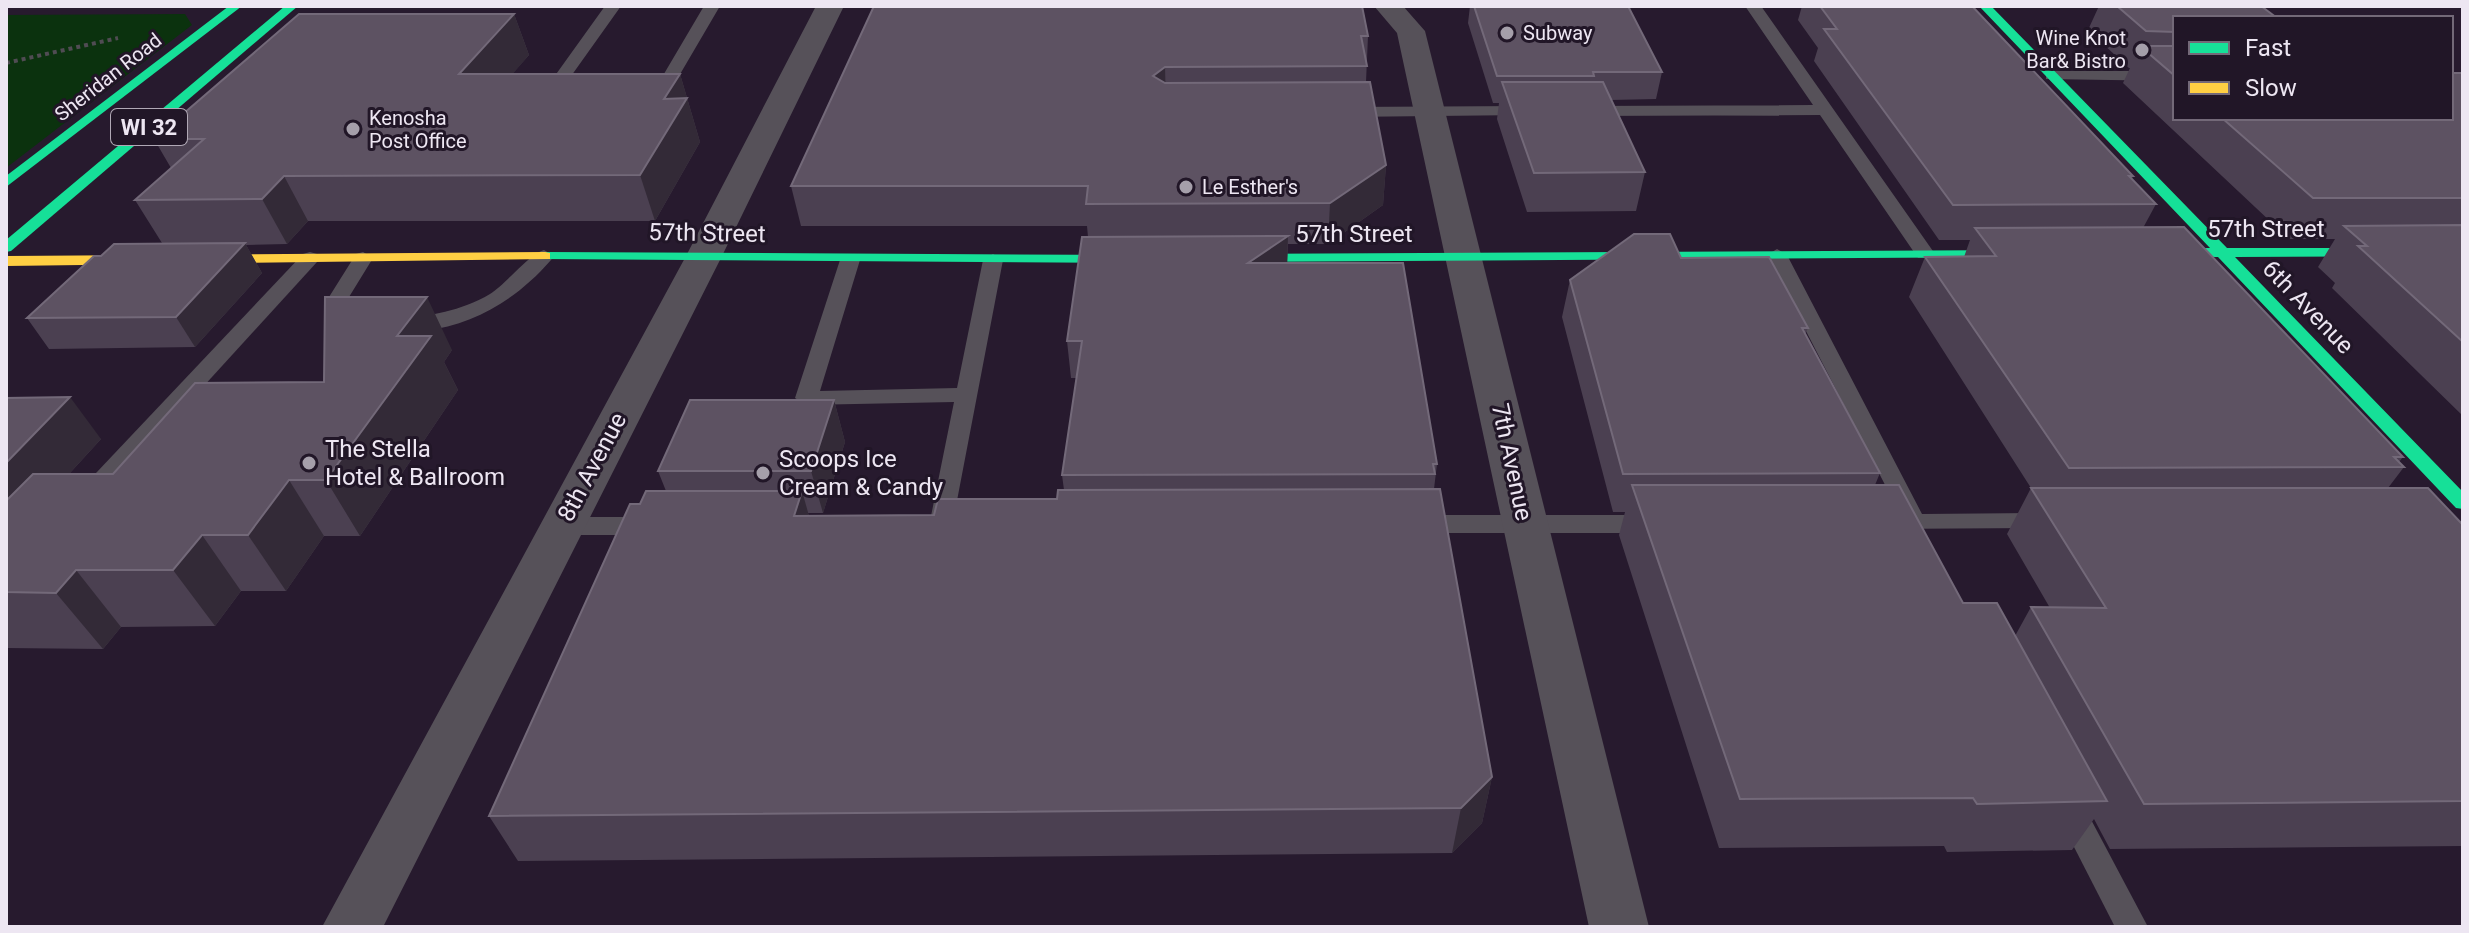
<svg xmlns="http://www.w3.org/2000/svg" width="2469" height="933" font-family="Roboto,sans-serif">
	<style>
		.built { fill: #271a2e; fill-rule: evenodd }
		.green { fill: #0b320e }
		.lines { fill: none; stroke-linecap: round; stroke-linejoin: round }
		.path { stroke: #504c53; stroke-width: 4; stroke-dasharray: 4 4; stroke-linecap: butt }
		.lane { fill: #565159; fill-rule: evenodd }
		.street { fill: #565159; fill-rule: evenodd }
		.fast { fill: #16e098; fill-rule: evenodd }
		.slow { fill: #ffcf43; fill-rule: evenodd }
		.wall { fill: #4b4051 }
		.shaded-wall { fill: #332a37 }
		.building { fill: #5d5262; stroke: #736979; stroke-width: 2 }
		.poi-dot { fill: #a59faa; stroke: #211627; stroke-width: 3 }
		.labels { text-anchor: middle; stroke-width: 6; stroke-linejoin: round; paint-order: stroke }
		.far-poi-label { font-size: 20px; fill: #ede6f2; stroke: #211627; text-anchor: start }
		.far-street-label { font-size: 20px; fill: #ede6f2; stroke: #211627 }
		.shield { fill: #211627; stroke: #b0a8b5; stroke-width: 2 }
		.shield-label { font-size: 22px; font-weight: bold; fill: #ede6f2 }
		.street-label { font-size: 24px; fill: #ede6f2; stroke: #211627 }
		.poi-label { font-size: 24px; fill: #ede6f2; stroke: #211627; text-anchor: start }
	</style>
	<rect width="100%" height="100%" fill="#201a23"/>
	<path class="built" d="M6,6h2457v921h-2457zM2175,18h276v100h-276z"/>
	<polygon class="green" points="185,14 192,25 6,168 6,15"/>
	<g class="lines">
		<polyline class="path" points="6,63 118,38"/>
		<g class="lane">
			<polygon points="605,6 621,6 564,86 569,90 561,95 546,95 544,91"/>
			<polygon points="704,6 720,6 669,93 644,93 644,85 658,84"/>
			<polygon points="1745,6 1761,6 1935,254 1932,258 1918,258 1820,115 1584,116 1575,111 1584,106 1813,105"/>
			<polygon points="2052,71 2175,71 2175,81 2046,79 2046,73"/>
			<polygon points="1531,106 1537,107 1537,115 1344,117 1335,112 1344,107"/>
			<polygon points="1777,249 1787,255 1922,514 2045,513 2054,516 2058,522 2054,528 1880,529 1876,523 1880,517 1900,514 1767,255"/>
			<path d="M544,250l10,6 -3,4c-34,39 -75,64 -127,71 -11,2 -21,5 -29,-4l3,-5c33,-8 62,-10 92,-28 16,-10 39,-40 54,-44z"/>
			<polygon points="310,252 317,254 320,258 317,262 97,503 79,503 76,497 79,491 303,254"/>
			<polygon points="363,252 373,258 349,297 353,310 366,322 355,328 336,317 329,297 356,254"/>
			<polygon points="850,254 860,260 820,391 957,388 983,260 993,254 1003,260 951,532 933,532 929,526 954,402 806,405 795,398 840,260"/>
			<polygon points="1413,515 1653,515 1662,518 1666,524 1662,530 1653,533 1413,533 1404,530 1400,524 1404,518"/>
			<polygon points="560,517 653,517 662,520 666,526 662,532 653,535 560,535 551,532 547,526 551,520"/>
			<polygon points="2068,793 2079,797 2148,927 2115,927 2053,806 2057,797"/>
		</g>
		<g class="street">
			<polygon points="816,6 844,6 722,256 383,927 322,927 686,256"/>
			<polygon points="1374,6 1403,6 1425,31 1649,927 1589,927 1397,33"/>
		</g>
		<g class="fast">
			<polygon points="229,6 242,6 6,187 6,176"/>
			<polygon points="285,6 298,6 11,251 6,252 6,240"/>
			<polygon points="1979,6 1991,6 2227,248 2463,248 2463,256 2235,257 2463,492 2463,509 2456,508 2218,257 2143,256 2143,250 2148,249 2210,248"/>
			<polygon points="2023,250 2030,254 2028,257 1228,262 1221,258 1228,254"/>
			<polygon points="545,252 1139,255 1146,259 1139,263 540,259 540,253"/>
		</g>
		<polygon class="slow" points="545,252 550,253 550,259 6,266 6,256"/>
	</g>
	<g class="wall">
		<polygon points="874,6 1368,36 1366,82 1386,165 1383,205 1328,244 1288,244 1287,263 1437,464 1434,489 1492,777 1482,823 1452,853 518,861 489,816 640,504 666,491 658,471 834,400 845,442 823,513 808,513 809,516 934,515 1057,499 1064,490 1062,475 1077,378 1071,378 1067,341 1088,237 1087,226 801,226 791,186"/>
		<polygon points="1470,6 1628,6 1662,72 1656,99 1611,100 1645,172 1636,211 1527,212 1497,119 1499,103 1493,103 1468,23"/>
		<polygon points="1802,6 1972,6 2133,176 2132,179 2156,204 2143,228 2403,457 2399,462 2404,467 2388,488 2463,525 2463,846 2110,849 2094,819 2072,850 1947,852 1944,846 1719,848 1619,535 1625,512 1613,512 1562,317 1570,280 1681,258 1808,328 1805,335 1880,473 1875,485 1963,603 2015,636 2031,607 2050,608 2007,534 2031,488 1909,297 1925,257 1964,257 1970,240 1939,240 1814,61 1818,48 1798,20"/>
		<polygon points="2099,6 2261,6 2175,18 2175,118 2451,118 2463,73 2463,416 2332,288 2335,283 2318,267 2335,239 2289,239 2123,83 2130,68 2129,68 2088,30"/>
		<polygon points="514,14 529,55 512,74 680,74 700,142 655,221 308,221 287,244 246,245 262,273 195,347 49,349 27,318 101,256 162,243 135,200 171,168 154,139"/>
		<polygon points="452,350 444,362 458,390 360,536 324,536 286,591 241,591 215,626 121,627 103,649 6,648 6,398 101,439 69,474 113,474 324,382"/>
	</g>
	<g class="shaded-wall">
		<polygon points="514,14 529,55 476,117 459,74"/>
		<polygon points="1165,67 1166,105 1153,76"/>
		<polygon points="680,74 700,142 655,221 640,175 664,99"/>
		<polygon points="1386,165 1383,205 1328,244 1330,203"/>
		<polygon points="284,176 308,221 287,244 262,199"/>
		<polygon points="1288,236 1287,272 1248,263"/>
		<polygon points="245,243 262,273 195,347 176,317"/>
		<polygon points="427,297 452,350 444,362 458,390 360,536 326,480 397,336"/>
		<polygon points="70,397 101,439 16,532 6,519 6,463"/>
		<polygon points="834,400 845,442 823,513 811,471"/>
		<polygon points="289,480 324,536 286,591 248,535"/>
		<polygon points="802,491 815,537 794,516"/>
		<polygon points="202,535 241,591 215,626 173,570"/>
		<polygon points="76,570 121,627 103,649 56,593"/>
		<polygon points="1492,777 1482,823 1452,853 1461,808"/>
	</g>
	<g class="building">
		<polygon points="874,6 1362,6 1368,36 1361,36 1367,66 1165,67 1153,76 1165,83 1370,82 1386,165 1330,203 1086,204 1088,186 791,186"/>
		<polygon points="1474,6 1628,6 1662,72 1593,72 1594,76 1497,76"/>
		<polygon points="1820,6 1972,6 2133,176 2129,176 2156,204 1953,205 1824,29 1837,29"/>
		<polygon points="2117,6 2261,6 2277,18 2175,18 2175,32 2146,31"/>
		<polygon points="299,14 514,14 459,74 680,74 664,99 687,98 640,175 284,176 262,199 135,200 204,139 154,139"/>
		<polygon points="2140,46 2175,46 2175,76"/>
		<polygon points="2451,73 2463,73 2463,198 2313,198 2222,118 2451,118"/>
		<polygon points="1502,82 1603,82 1645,172 1534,173"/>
		<polygon points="2463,225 2463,342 2358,246 2367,246 2344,226"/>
		<polygon points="2184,227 2403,457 2394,457 2404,467 2069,468 1925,257 1996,256 1975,228"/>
		<polygon points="1634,234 1670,234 1681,258 1769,257 1808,328 1802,328 1880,473 1623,474 1570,280"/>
		<polygon points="1288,236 1248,263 1403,263 1437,464 1433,464 1435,474 1062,475 1082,341 1067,341 1082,237"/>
		<polygon points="245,243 176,317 27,318 94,256 101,256 114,244"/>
		<polygon points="325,297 427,297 397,336 431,336 326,480 289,480 248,535 202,535 173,570 76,570 56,593 6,592 6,501 33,474 113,474 195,383 324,382"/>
		<polygon points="70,397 6,463 6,398"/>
		<polygon points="690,400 834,400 811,471 658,471"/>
		<polygon points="1632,485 1899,485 1963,603 1997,603 2107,801 1977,804 1973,798 1740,799"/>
		<polygon points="2031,488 2428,488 2463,525 2463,801 2144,804 2031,607 2106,608"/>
		<polygon points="1440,489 1492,777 1461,808 489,816 630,504 640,504 646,491 802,491 794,516 934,515 938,499 1057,499 1058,490"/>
	</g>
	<g class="poi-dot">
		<circle cx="1507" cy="33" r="8"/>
		<circle cx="2142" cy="50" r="8"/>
		<circle cx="353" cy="129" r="8"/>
		<circle cx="1186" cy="187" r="8"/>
		<circle cx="309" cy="463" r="8"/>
		<circle cx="763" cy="473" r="8"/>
	</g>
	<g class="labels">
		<g class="far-poi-label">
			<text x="1523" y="40">Subway</text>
			<text x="2126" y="45" text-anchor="end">Wine Knot<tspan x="2126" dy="23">Bar&amp; Bistro</tspan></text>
			<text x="369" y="125">Kenosha<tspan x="369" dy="23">Post Office</tspan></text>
			<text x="1202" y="194">Le Esther's</text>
		</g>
		<g class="far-street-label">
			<text transform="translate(108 77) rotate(-38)" y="7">Sheridan Road</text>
		</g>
		<rect class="shield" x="111" y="109" width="76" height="36" rx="6"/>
		<g class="shield-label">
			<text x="149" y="135">WI 32</text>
		</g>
		<g class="street-label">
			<text x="2266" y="237">57th Street</text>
			<text transform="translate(707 233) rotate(1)" y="8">57th Street</text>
			<text x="1354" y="242">57th Street</text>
			<text transform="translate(2308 307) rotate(46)" y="8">6th Avenue</text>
			<text transform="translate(1512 462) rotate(78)" y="8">7th Avenue</text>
			<text transform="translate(592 467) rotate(-62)" y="8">8th Avenue</text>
		</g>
		<g class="poi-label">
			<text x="325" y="457">The Stella<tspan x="325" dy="28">Hotel &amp; Ballroom</tspan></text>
			<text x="779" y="467">Scoops Ice<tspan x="779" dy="28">Cream &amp; Candy</tspan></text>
		</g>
	</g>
	<rect width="2469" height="933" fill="none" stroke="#ede6f2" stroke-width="16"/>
	<rect x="2173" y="16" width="280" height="104" fill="#211627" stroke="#736978" stroke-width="2"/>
	<rect x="2189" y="42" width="40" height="12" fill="#16e098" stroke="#736978" stroke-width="2"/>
	<text x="2245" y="56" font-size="24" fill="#ede6f2">Fast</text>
	<rect x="2189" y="82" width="40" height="12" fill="#ffcf43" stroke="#736978" stroke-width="2"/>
	<text x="2245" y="96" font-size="24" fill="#ede6f2">Slow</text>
</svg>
